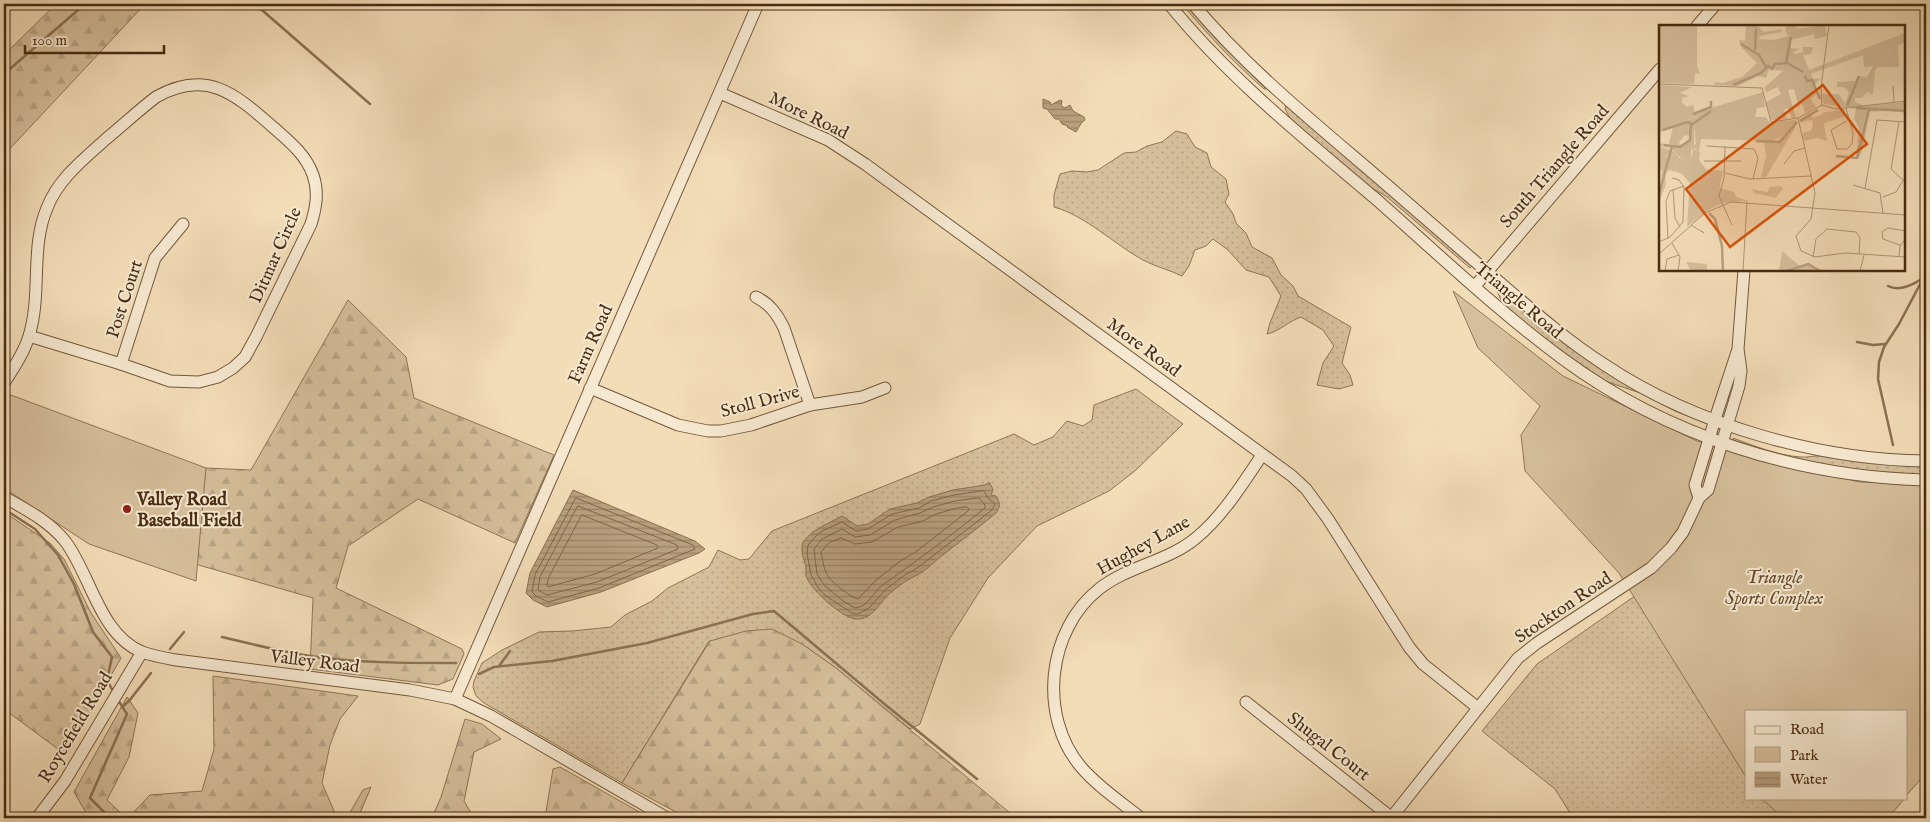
<svg xmlns="http://www.w3.org/2000/svg" width="1930" height="822" font-family="'IM FELL English',serif">
	<style>
		.grass { fill: url(#grass-dots); stroke: #8f7556 }
		.forest { fill: url(#forest-firs); stroke: #8f7556 }
		.park { fill: #d6bf9c; stroke: #8f7556 }
		.water { fill: url(#water-rules); stroke: #8c7153 }
		.lines { fill: none; stroke-linecap: round; stroke-linejoin: round }
		.shore { stroke: #806648; stroke-width: 1 }
		.stream { stroke: #8c7153; stroke-width: 2.5 }
		.minor-casing { stroke: #73583b; stroke-width: 13 }
		.minor { stroke: #f7e9d1; stroke-width: 11 }
		.poi-dot { fill: #8f2418; stroke: #f7e9d1; stroke-width: 2 }
		.labels { text-anchor: middle; stroke-width: 4; stroke-linejoin: round; paint-order: stroke }
		.street-label { font-size: 18px; fill: #482b11; stroke: #f7e9d1 }
		.poi-label { font-size: 18px; font-weight: bold; fill: #482b11; stroke: #f7e9d1; text-anchor: start }
		.park-label { font-size: 18px; font-style: italic; fill: #64492d; stroke: #f7e9d1 }
		.inset-river { fill: none; stroke: #b9a07f; stroke-width: 2.5 }
		.inset-road { fill: none; stroke: #af9675; stroke-width: 1 }
		.view { fill: #d8540c; fill-opacity: 0.15; stroke: #d8540c; stroke-width: 2.5 }
		.inset-edge { fill: none; stroke: #482b11; stroke-width: 2.5 }
	</style>
	<defs>
		<pattern id="grass-dots" width="8" height="8" patternUnits="userSpaceOnUse" patternTransform="scale(1.25)"><rect width="8" height="8" fill="#d6bf9c"/><path d="M2 2h.1M6 6h.1" fill="none" stroke="#b9a485" stroke-width="1.8" stroke-linecap="round"/></pattern>
		<pattern id="forest-firs" width="22" height="20" patternUnits="userSpaceOnUse" patternTransform="scale(1.25)"><rect width="22" height="20" fill="#d6bf9c"/><path d="M5 1l3.5 6h-7zM16 11l3.5 6h-7z" fill="#b9a485"/></pattern>
		<pattern id="water-rules" width="6" height="5" patternUnits="userSpaceOnUse" patternTransform="scale(1.25)"><rect width="6" height="5" fill="#b9a07f"/><path d="M0 2.5h6" fill="none" stroke="#988367"/></pattern>
	</defs>
	<rect width="100%" height="100%" fill="#f3ddb8"/>
	<filter id="stains"><feTurbulence type="fractalNoise" baseFrequency=".004" numOctaves="4"/><feColorMatrix values="0 0 0 0 .2 0 0 0 0 .09 0 0 0 0 .02 0 0 0 .5 -.17"/></filter>
	<radialGradient id="worn" r=".72"><stop offset=".6" stop-color="#630" stop-opacity="0"/><stop offset="1" stop-color="#630" stop-opacity=".3"/></radialGradient>
	<g class="grass">
		<path d="M1182,4h4l32,37 48,48h-2c-30,-26 -56,-54 -82,-85z"/>
		<polygon points="1286,105 1472,266 1470,268 1387,197 1364,183 1290,118 1285,109"/>
		<path d="M1176,131l11,3 8,13 12,6 4,14 15,12 3,15 -4,8 8,12 3,9 10,10 6,14 20,11 9,17 12,11 5,10 53,31 -9,36 8,12 3,10 -14,4 -22,-4 6,-22 11,-17 -11,-16 -22,-13c-12,4 -21,14 -34,17l3,-11 11,-27 -12,-19 -23,-7 -18,-20 -15,-11 -7,7 -11,4 -6,16 -7,10c-12,-6 -26,-9 -39,-16 -29,-16 -57,-44 -89,-53v-12l6,-21 12,-3 15,1 11,-2 26,-17 12,-1 11,-6 15,-4z"/>
		<polygon points="1496,286 1566,345 1607,373 1705,423 1675,411 1640,393 1605,381 1542,337 1503,304 1495,287"/>
		<polygon points="1136,389 1183,424 1136,470 1109,491 1037,526 988,578 950,638 920,724 910,729 836,668 802,644 709,641 622,783 484,703 476,696 473,687 474,681 482,663 502,650 539,632 572,631 611,627 625,615 652,601 668,588 709,567 718,550 740,560 749,559 772,531 1014,434 1034,445 1053,437 1067,421 1083,426 1092,420 1094,405"/>
		<path d="M1733,438c21,8 44,17 67,19 7,1 15,-2 23,-1 35,2 68,10 103,10v9c-65,-1 -132,-12 -193,-35z"/>
		<polygon points="1642,591 1746,762 1746,798 1768,798 1781,818 1573,818 1555,789 1482,731 1537,664"/>
	</g>
	<g class="forest">
		<polygon points="56,4 145,4 4,155 4,55"/>
		<polygon points="348,300 406,357 414,398 554,455 515,543 418,499 348,546 336,588 462,649 464,654 453,679 438,685 310,669 313,598 195,564 206,468 251,470"/>
		<polygon points="4,512 50,543 64,559 91,613 121,658 66,755 4,709"/>
		<polygon points="772,629 802,644 836,668 1016,818 687,818 622,783 710,641 746,631"/>
		<polygon points="213,676 358,696 340,719 330,745 322,783 337,818 349,814 363,790 371,787 358,818 128,818 150,795 202,791 214,749"/>
		<polygon points="127,697 138,713 129,757 107,800 126,818 89,818 74,792"/>
		<polygon points="465,719 482,724 501,739 474,752 464,801 474,818 432,818 441,797"/>
		<polygon points="560,767 650,818 537,818 546,812 553,769"/>
	</g>
	<g class="park">
		<polygon points="1453,291 1563,376 1697,441 1859,482 1926,483 1926,773 1906,796 1906,711 1746,711 1746,777 1619,573 1525,471 1521,435 1540,406 1478,348"/>
		<polygon points="11,395 206,468 196,581 89,544 4,488 4,406"/>
		<polygon points="1761,798 1905,798 1888,818 1783,818"/>
	</g>
	<g class="water">
		<polygon points="1043,99 1050,102 1051,105 1060,100 1062,101 1061,106 1065,108 1070,105 1073,111 1084,117 1085,120 1082,122 1076,132 1067,127 1068,126 1062,124 1059,119 1055,119 1047,109 1043,108"/>
		<path d="M989,482l4,7 -2,6 5,1c4,7 5,10 0,17 -19,16 -38,30 -57,45 -7,6 -16,15 -24,18 -8,4 -18,11 -25,17 -10,8 -16,25 -31,26 -14,2 -47,-28 -52,-41 -2,-3 -1,-7 -1,-11 -2,-8 -7,-18 -2,-26 10,-13 24,-17 38,-25l15,10 11,-2 22,-15 27,-6 12,-6 24,-7 32,-5z"/>
		<polygon points="573,490 695,541 705,549 699,553 601,592 547,607 533,600 526,593 530,573"/>
	</g>
	<g class="lines">
		<g class="shore">
			<polygon points="984,491 988,498 995,504 992,510 925,562 913,571 906,574 885,590 869,608 858,614 852,613 826,596 819,589 811,575 807,554 808,545 817,535 824,530 842,522 856,531 868,529 892,514 919,508 931,501 954,495"/>
			<polygon points="576,498 693,545 695,549 599,588 548,602 536,596 532,592 535,575"/>
			<path d="M979,498l6,7v3c-33,27 -67,52 -101,76 -11,7 -15,23 -29,24l-12,-7 -19,-16 -7,-11 -3,-25 8,-10 20,-10 13,8 15,-2 25,-15 25,-7 13,-6 22,-6z"/>
			<polygon points="578,506 677,545 678,549 597,582 547,595 538,590 540,577"/>
			<path d="M967,507l2,2 -1,2 -51,40 -18,11 -23,18 -18,19c-7,-2 -11,-6 -17,-10 -16,-13 -16,-16 -20,-37l9,-10 11,-4 14,6 17,-2 26,-15 25,-6 13,-7 21,-6z"/>
			<polygon points="582,515 657,545 658,548 595,574 548,587 547,585 548,579"/>
		</g>
		<g class="stream">
			<polyline points="255,4 370,104"/>
			<polyline points="4,74 85,4"/>
			<path d="M1888,286c12,6 25,-1 35,-8"/>
			<polyline points="1857,342 1873,345 1885,344"/>
			<polyline points="1893,445 1878,379 1879,362 1884,347 1899,324 1926,273"/>
			<polyline points="4,509 35,529 58,555 74,584 93,632 112,657 107,680 114,693"/>
			<path d="M222,637c34,8 68,17 102,21 44,5 88,5 132,5"/>
			<polyline points="170,649 184,632"/>
			<polyline points="499,666 510,651"/>
			<polyline points="479,674 494,667 552,661 647,643 753,614 774,611 882,702 977,779"/>
			<polyline points="122,707 129,701 151,673"/>
			<polyline points="110,818 90,798 127,714 118,700"/>
		</g>
		<g class="minor-casing">
			<g id="minor">
				<path d="M1169,4c60,74 135,134 208,196 61,54 121,111 186,159 104,77 235,118 363,121"/>
				<path d="M1193,4c57,68 128,124 195,182 36,31 72,63 109,94 35,30 69,60 108,85 90,60 214,95 321,96"/>
				<polyline points="1697,26 1716,4"/>
				<polyline points="720,93 828,140 865,164 1292,476 1306,489 1328,519 1409,647 1423,664 1478,708"/>
				<polyline points="1475,286 1660,69"/>
				<path d="M756,297c14,7 21,17 28,31l26,77"/>
				<polyline points="121,364 155,258 183,224"/>
				<path d="M4,383c9,-14 20,-30 25,-47 13,-42 1,-88 18,-128 11,-29 37,-49 59,-69 17,-14 33,-29 50,-42 52,-29 80,-2 118,31 16,14 32,27 39,47 6,17 3,33 -2,49l-55,113 -11,20 -12,11 -15,9 -19,5 -29,-1 -49,-17 -92,-28"/>
				<polyline points="590,388 678,425 708,431 721,431 751,425 810,405 862,397 885,388"/>
				<path d="M4,497c21,12 45,24 61,44 26,34 34,93 77,111 11,4 23,6 34,8l234,30 45,9 36,17 176,102"/>
				<polyline points="1699,498 1695,485 1716,416 1737,352"/>
				<polyline points="455,699 758,4"/>
				<polyline points="1246,702 1392,818"/>
				<polyline points="37,818 65,781 142,652"/>
				<path d="M1141,818c-20,-16 -43,-31 -60,-51 -43,-51 -34,-137 18,-178 29,-23 70,-28 97,-51 26,-21 48,-56 66,-83"/>
				<polyline points="1391,818 1518,658 1537,643 1651,568 1671,548 1683,532 1699,498 1708,490 1739,386 1741,371 1738,349 1744,270"/>
			</g>
		</g>
		<use href="#minor" class="minor"/>
	</g>
	<circle class="poi-dot" cx="127" cy="509" r="5"/>
	<g class="labels">
		<g class="street-label">
			<text transform="translate(809 115) rotate(26)" y="6">More Road</text>
			<text transform="translate(1554 166) rotate(-49)" y="6">South Triangle Road</text>
			<text transform="translate(275 255) rotate(-66)" y="6">Ditmar Circle</text>
			<text transform="translate(124 299) rotate(-72)" y="6">Post Court</text>
			<text transform="translate(1519 300) rotate(40)" y="6">Triangle Road</text>
			<text transform="translate(590 344) rotate(-66)" y="6">Farm Road</text>
			<text transform="translate(1144 347) rotate(36)" y="6">More Road</text>
			<text transform="translate(760 401) rotate(-15)" y="6">Stoll Drive</text>
			<text transform="translate(1143 545) rotate(-29)" y="6">Hughey Lane</text>
			<text transform="translate(1563 607) rotate(-34)" y="6">Stockton Road</text>
			<text transform="translate(315 661) rotate(7)" y="6">Valley Road</text>
			<text transform="translate(75 727) rotate(-59)" y="6">Roycefield Road</text>
			<text transform="translate(1329 746) rotate(38)" y="6">Shugal Court</text>
		</g>
		<g class="poi-label">
			<text x="137" y="505">Valley Road<tspan x="137" dy="21">Baseball Field</tspan></text>
		</g>
		<g class="park-label">
			<text x="1774" y="583">Triangle<tspan x="1774" dy="21">Sports Complex</tspan></text>
		</g>
	</g>
	<g transform="translate(1659 25)">
		<rect width="246" height="246" fill="#f3ddb8"/>
		<path d="M137,95l-1,8 -23,39 -6,10h-5l5,-21 -2,-15h12l7,-5 -2,-15zM0,121l14,5 -7,6 10,4 1,11 -8,-2 -4,4 1,10 -7,16 3,-30 -3,-1zM35,124l6,3 -1,8 7,9 17,2 -4,19 -22,-9 -6,3 -9,-10 4,-9 -7,-5 2,-4 10,2zM122,161l2,2 -7,10 -22,-5 -3,-4 17,3 1,-5z" fill="#d6bf9c"/>
		<path d="M0,0h41l-3,2v39l3,8 -5,-1 -1,11 -35,-1zM87,0h11l7,7 17,-3 1,3 -22,4 -1,3 15,1 15,-4 -4,-5 2,-6 9,1 1,3 28,-4 2,11 -12,3 -1,-5 -24,6 1,8 9,1 -7,3 2,2 9,-2 -2,-5h11l-2,7 -8,1 6,15 96,-37v9l-7,4 1,21h-21l-3,3 -2,25 -6,-3 -5,6h-7v4l9,4 41,-4v11l-14,-3 -22,2 -6,36 -4,10h-3l3,-30 -5,-9 2,-10 -32,-5 -2,-10h17l6,9 4,-10 -5,-6h-7v-5l19,-1 3,-5 8,1 6,-11 -9,1 -1,-12 -52,19 2,5 8,-1 -6,6 6,17 -4,-8 -6,6 5,8 -11,6 -2,-8 -3,-1 -1,4 -5,-19 -6,1 8,28h-4l-5,-10 -3,2 3,9 -16,1 -5,-18 15,-8 -3,-7 -11,5 -3,-4 19,-17 -14,-2 -3,9 -8,-2 -20,10 -24,-1 1,-3 8,1 19,-6 15,-14 -16,-16 -2,-7 6,1zM0,60l33,2 -12,6 9,3 -7,2v5l5,4 6,-2 2,8 68,-21 2,15 -8,1 -2,9h11l4,6 11,-2 2,15 -11,5 -71,-2 -2,13 -6,-6 3,-2 -2,-18 5,-5 -3,-5 -37,17zM151,88l3,5 10,-4 5,8 -4,2 3,17 -10,-3 -13,3 -2,-8 9,-2 2,-7 -1,-4 -12,2v-3zM26,110l-6,7 2,3 10,-5v18l-13,-2 -7,-8 -12,-2v-3l12,2zM123,226l18,15 10,-3 12,8h-43z" fill="#d6bf9c"/>
		<path d="M44,88l-9,13v23l-2,2 -3,-16 -6,1 -8,9 -6,-1 4,-17zM14,126l13,14 -4,9 -5,-2 -1,-11 -8,-3 -3,9 4,2 -5,4 2,11 -7,19 5,-33 -5,-3z" fill="#d6bf9c"/>
		<path d="M186,84v7l-17,6 -6,-9zM31,155l44,12 2,5 13,4 -26,2 -13,6 -23,18zM27,237l21,2v7h-16z" fill="#d6bf9c"/>
		<path class="inset-river" d="M82,19l18,11 8,14M96,25l1,-21M127,38l5,-26M146,51l2,5 5,-1 8,19M74,60l28,-12 7,-7 4,3 3,-5 12,-1 16,9M188,81l12,-30M197,83l50,3M34,89l18,-7v-6M141,96l18,-11M4,105l24,-8 6,2 18,-13M97,116l24,1 17,-20M5,120l16,2 10,-7 1,-16M177,131l21,2 12,-48M0,169l13,-48M50,188l6,6 7,27 1,25M128,246l21,-7 12,7"/>
		<path class="inset-road" d="M0,59l103,4 9,34 27,-4 24,-13 14,4 70,-8M234,61l1,16M163,80l-1,-18 8,-62M187,83l7,25 -1,11 -5,5h-10l-6,-19 16,-9M139,93l17,75 -4,26 -15,17 5,15 14,6 30,-4 61,4M240,97l-8,47 12,11M48,121l47,3 4,9 -5,21M66,121l-1,32 -5,18 13,29M45,136h37M125,139l10,-13 11,-3M66,148l25,6 61,-3M194,160l27,8 3,20M206,163l12,-68 29,2M14,164l2,29 5,9M224,172l13,-5 10,-16M32,200l13,8 -2,-2M9,214l-2,-38 4,-10 14,-5M0,217l11,-5 13,-15 1,-35 -5,-7 -7,-2M13,218l8,14 -2,14M241,220l-17,-6 -1,-7 6,-4 18,3M0,229l46,-41 26,-11 175,13M154,232l3,-18 11,-10 29,3 4,6 -1,16M240,232l1,-11 6,-8M6,246l2,-12 12,-4M84,246l4,-69M201,246l4,-16"/>
		<path class="view" d="M164,60l44,59 -137,103 -44,-58z"/>
		<rect width="246" height="246" class="inset-edge"/>
	</g>
	<rect width="1930" height="822" fill="none" stroke="#f3ddb8" stroke-width="20"/>
	<rect x="5" y="5" width="1920" height="812" fill="none" stroke="#482b11" stroke-width="2.5"/>
	<rect x="10" y="10" width="1910" height="802" fill="none" stroke="#482b11"/>
	<rect x="1745" y="710" width="162" height="90" fill="#f7e9d1" stroke="#b19d84"/>
	<rect x="1755" y="726" width="25" height="8" fill="#f7e9d1" stroke="#b19d84"/>
	<text x="1790" y="734" font-size="15" fill="#482b11">Road</text>
	<rect x="1755" y="747" width="25" height="15" fill="#d6bf9c" stroke="#b19d84"/>
	<text x="1790" y="760" font-size="15" fill="#482b11">Park</text>
	<rect x="1755" y="772" width="25" height="15" fill="url(#water-rules)" stroke="#b19d84"/>
	<text x="1790" y="784" font-size="15" fill="#482b11">Water</text>
	<path d="M25 45v8h139v-8" fill="none" stroke="#482b11" stroke-width="2.5"/>
	<text x="32" y="45" font-size="15" fill="#482b11" stroke="#f7e9d1" stroke-width="4" paint-order="stroke">100 m</text>
	<rect width="100%" height="100%" filter="url(#stains)"/>
	<rect width="100%" height="100%" fill="url(#worn)"/>
</svg>
